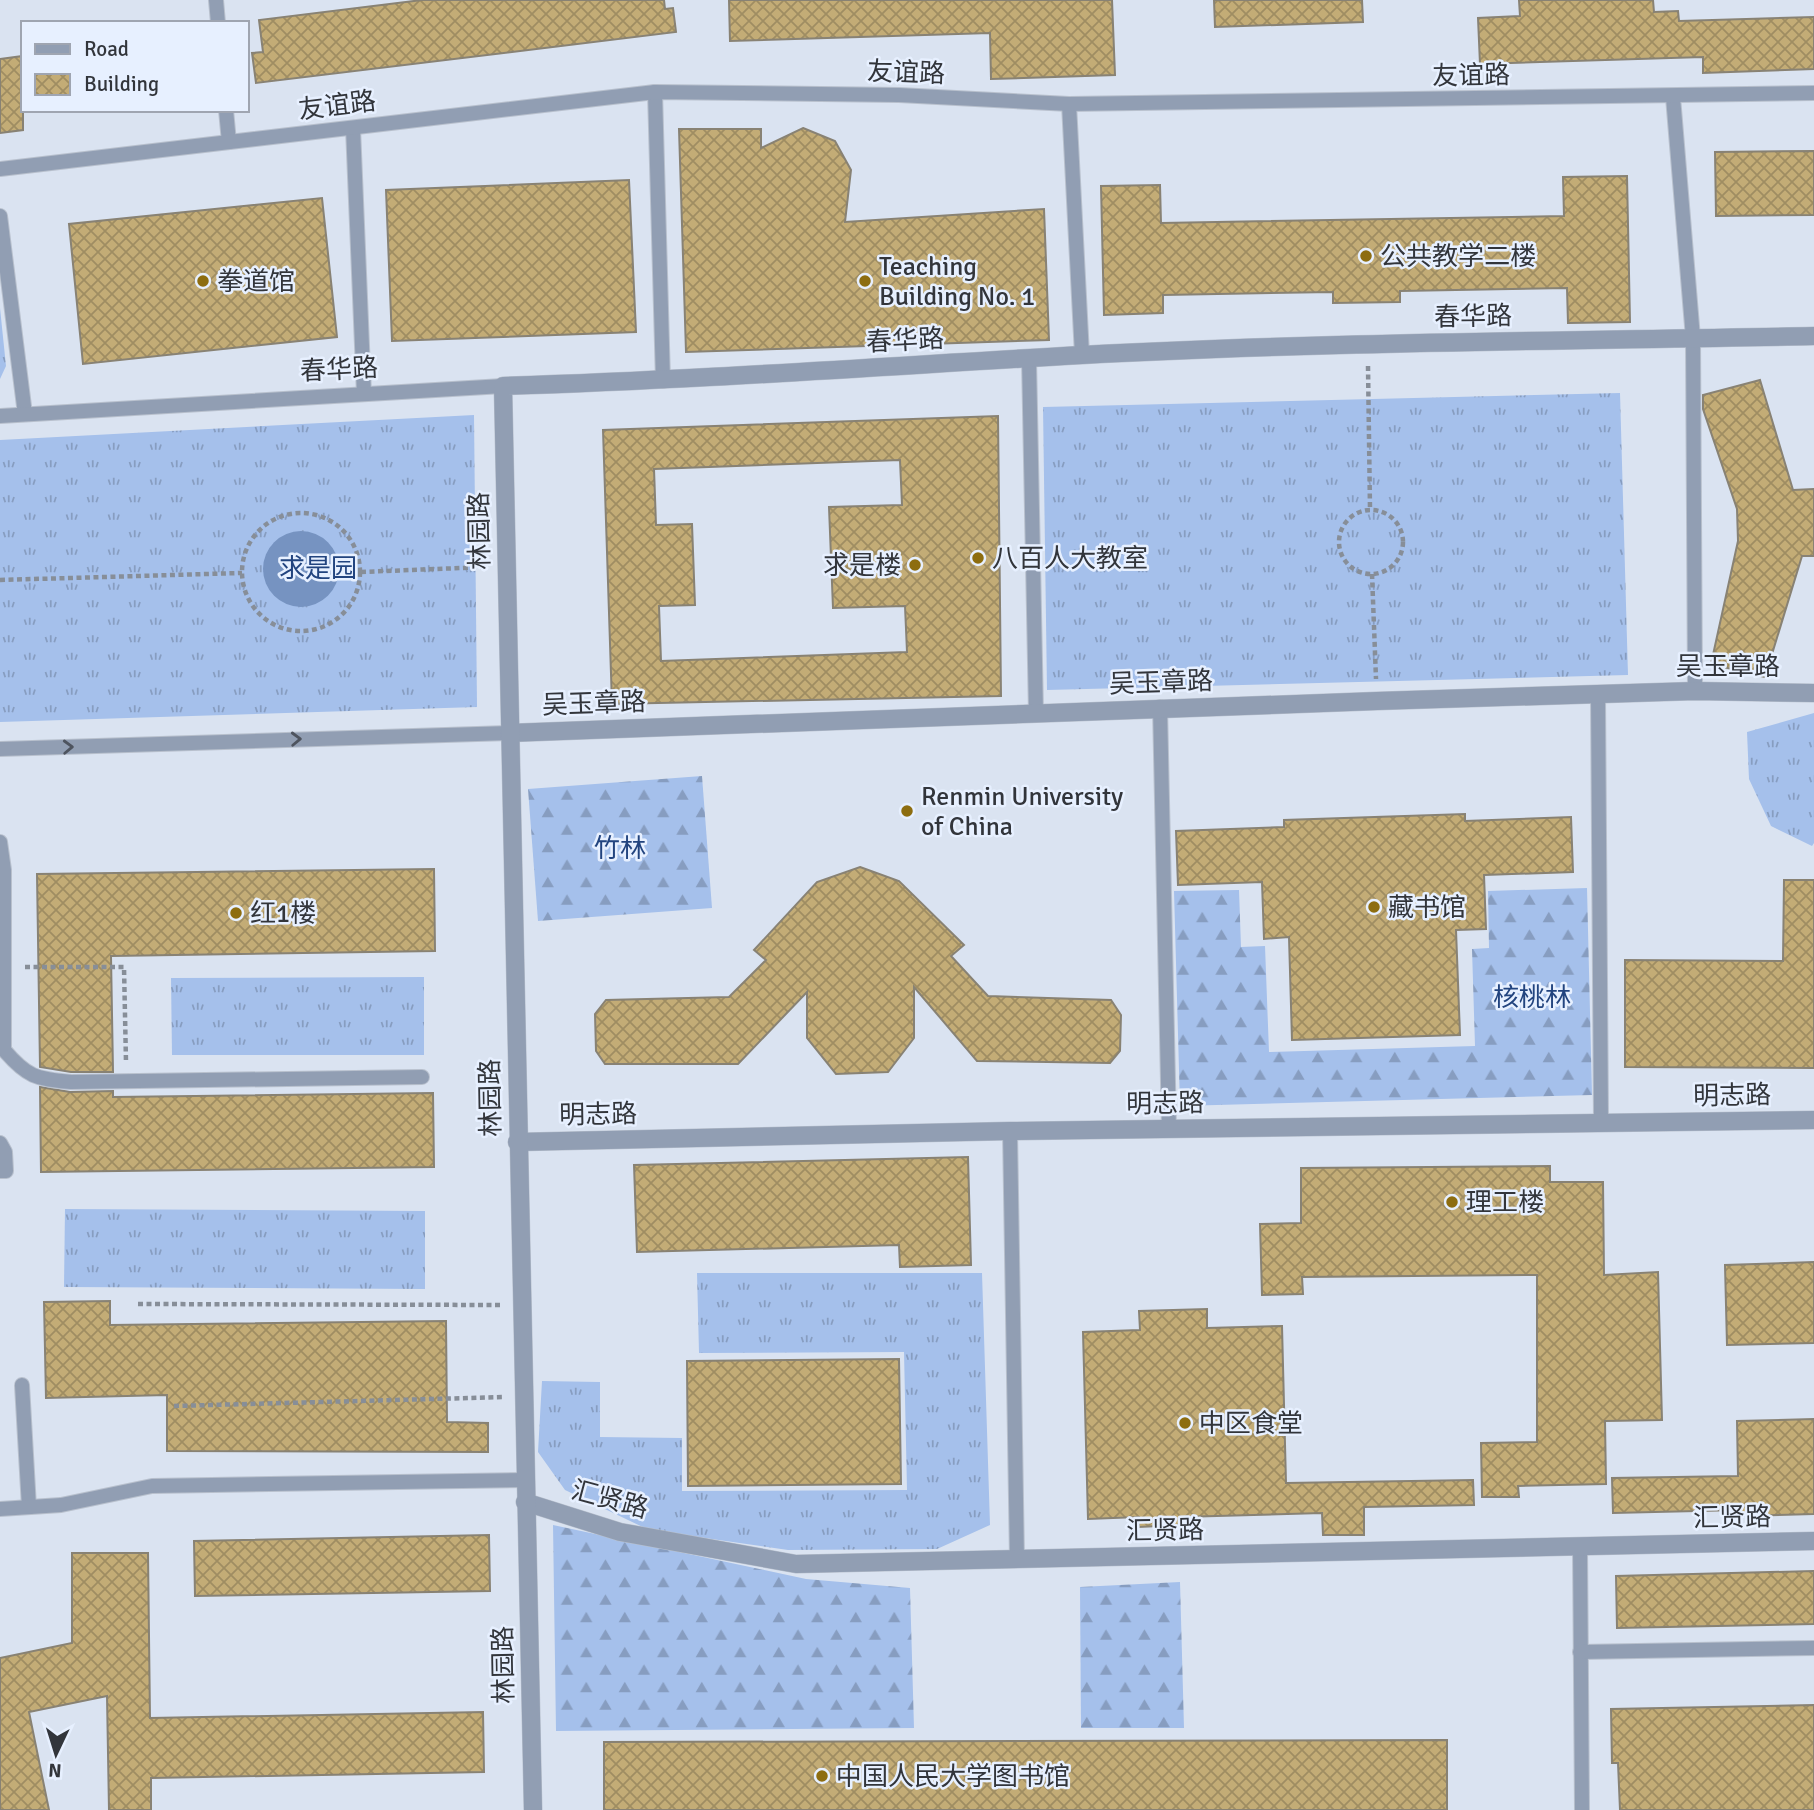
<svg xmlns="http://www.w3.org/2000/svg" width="1814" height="1810" font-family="Signika,'Noto Sans SC',sans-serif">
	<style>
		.grass { fill: url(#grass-tufts) }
		.forest { fill: url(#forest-firs) }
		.water { fill: #7693c1 }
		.building { fill: url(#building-cross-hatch); stroke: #888274; stroke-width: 2; fill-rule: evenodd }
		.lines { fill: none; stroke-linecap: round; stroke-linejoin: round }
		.service-casing { stroke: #b8c0cd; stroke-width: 16 }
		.minor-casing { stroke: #b8c0cd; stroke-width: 19 }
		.path { stroke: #878e98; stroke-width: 4.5; stroke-dasharray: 5 3.5; stroke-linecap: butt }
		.service { stroke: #919eb3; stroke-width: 14 }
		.minor { stroke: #919eb3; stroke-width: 18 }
		.oneway { stroke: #4e545f }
		.poi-dot { fill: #8d6d10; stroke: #e7f0ff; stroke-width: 2.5 }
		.labels { text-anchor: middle; stroke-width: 5; stroke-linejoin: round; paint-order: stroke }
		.street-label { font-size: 26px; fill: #32353b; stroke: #e7f0ff }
		.poi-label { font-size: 26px; fill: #32353b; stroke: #e7f0ff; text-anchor: start }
		.park-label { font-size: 26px; fill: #22447f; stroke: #e7f0ff }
	</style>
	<defs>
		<pattern id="grass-tufts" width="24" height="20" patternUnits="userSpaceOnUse" patternTransform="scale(1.75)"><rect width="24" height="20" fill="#a5c0eb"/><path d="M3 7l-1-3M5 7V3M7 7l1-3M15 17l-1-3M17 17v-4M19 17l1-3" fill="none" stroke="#879dc0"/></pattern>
		<pattern id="forest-firs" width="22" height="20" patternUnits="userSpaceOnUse" patternTransform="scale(1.75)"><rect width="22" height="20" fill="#a5c0eb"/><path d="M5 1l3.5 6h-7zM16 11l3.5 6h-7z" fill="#879dc0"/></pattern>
		<pattern id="building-cross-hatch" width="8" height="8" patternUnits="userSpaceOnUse" patternTransform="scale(1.75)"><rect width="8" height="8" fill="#c3ac76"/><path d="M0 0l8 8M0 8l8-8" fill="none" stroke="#9f8d62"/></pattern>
	</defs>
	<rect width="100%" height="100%" fill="#dae3f1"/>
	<g class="grass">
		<polygon points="0,308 6,366 0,379"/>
		<polygon points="1620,393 1628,675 1047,690 1043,407"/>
		<polygon points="474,415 477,707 0,722 0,440"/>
		<polygon points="1814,713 1814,843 1812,846 1771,826 1749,779 1747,732"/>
		<polygon points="424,977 424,1055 172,1055 171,978"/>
		<polygon points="65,1209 425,1211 425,1289 64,1287"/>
		<polygon points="697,1273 982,1273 990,1525 937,1549 788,1550 649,1530 565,1490 538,1452 542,1381 600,1382 600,1437 682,1438 682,1491 907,1490 904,1352 699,1353"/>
	</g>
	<g class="forest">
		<polygon points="702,776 712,908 538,921 528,789"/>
		<polygon points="1587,888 1592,1095 1180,1106 1174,891 1239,890 1241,947 1265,946 1269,1052 1475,1046 1472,949 1489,948 1488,891"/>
		<polygon points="553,1525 806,1579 910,1588 914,1728 556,1731"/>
		<polygon points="1180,1582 1184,1728 1081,1728 1080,1587"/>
	</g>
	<circle class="water" cx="301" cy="569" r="38"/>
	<g class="building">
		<polygon points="422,0 664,0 665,9 673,8 676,32 256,83 252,53 263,52 259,20"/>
		<polygon points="729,0 1112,0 1115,75 991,79 990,33 730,41"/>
		<polygon points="1214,0 1362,0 1363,22 1215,27"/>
		<polygon points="1519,0 1653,0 1654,12 1678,11 1679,21 1814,17 1814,69 1703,73 1703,57 1480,64 1478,18 1520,16"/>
		<polygon points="23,56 23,130 0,133 0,59"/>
		<polygon points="803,128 835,141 851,170 845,222 1044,209 1049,340 686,352 679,129 761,129 761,148"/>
		<polygon points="1814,151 1814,215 1716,216 1715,152"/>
		<polygon points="1627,176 1630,322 1568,323 1567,288 1400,291 1400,302 1333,303 1333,292 1163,295 1163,313 1104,315 1101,186 1160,185 1161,223 1564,216 1563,177"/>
		<polygon points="629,180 636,332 392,341 386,190"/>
		<polygon points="322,198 337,337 83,364 69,224"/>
		<polygon points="1760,380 1793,490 1814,489 1814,556 1802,556 1765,677 1711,664 1738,541 1737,509 1703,409 1703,395"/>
		<path d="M998,416l3,280 -389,8 -9,-274zM900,460l2,45 -73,2 4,101 72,-2 2,46 -246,9 -2,-55 36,-1 -3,-81 -36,1 -2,-56z"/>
		<polygon points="1465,814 1465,821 1571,817 1573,872 1484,875 1486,929 1456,930 1460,1035 1292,1040 1289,937 1264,939 1262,882 1178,885 1176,831 1284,827 1284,820"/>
		<polygon points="860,867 899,881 964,945 951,956 988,996 1111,1000 1121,1015 1120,1051 1110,1063 977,1061 914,987 914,1038 888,1072 836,1074 807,1038 807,992 738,1064 605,1064 596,1051 595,1014 606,1000 729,997 766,960 754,950 817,882"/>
		<polygon points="434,869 435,951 111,956 113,1072 71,1072 40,1067 37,874"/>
		<polygon points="1784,880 1814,880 1814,1068 1625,1067 1625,960 1783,961"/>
		<polygon points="40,1087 70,1092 113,1091 113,1097 433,1093 434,1167 41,1172"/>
		<polygon points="968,1157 971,1265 900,1267 899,1245 637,1252 634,1165"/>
		<polygon points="1550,1166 1550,1182 1603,1182 1604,1275 1658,1272 1662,1420 1605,1421 1606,1484 1518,1486 1519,1497 1482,1497 1481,1443 1537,1442 1537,1275 1302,1277 1303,1294 1262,1295 1260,1224 1301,1223 1301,1168"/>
		<polygon points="1814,1262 1814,1343 1727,1345 1725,1265"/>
		<polygon points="110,1301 110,1325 446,1321 447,1422 488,1423 488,1452 167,1451 167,1395 46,1398 44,1302"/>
		<polygon points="1207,1309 1207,1328 1282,1326 1286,1483 1473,1480 1474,1505 1364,1507 1364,1535 1323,1535 1322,1513 1180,1517 1180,1525 1139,1527 1139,1517 1088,1519 1083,1332 1140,1330 1139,1311"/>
		<polygon points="899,1359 901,1484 688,1486 687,1361"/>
		<polygon points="1814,1419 1814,1514 1740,1516 1740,1510 1613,1513 1612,1478 1738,1476 1737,1421"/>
		<polygon points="489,1535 490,1591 195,1596 194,1541"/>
		<polygon points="72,1553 148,1553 150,1718 483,1712 484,1772 151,1778 151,1810 109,1810 107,1696 29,1712 49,1810 0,1810 0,1658 72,1643"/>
		<polygon points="1814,1571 1814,1624 1617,1628 1616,1576"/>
		<polygon points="1814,1705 1814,1810 1620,1810 1618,1763 1612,1763 1611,1709"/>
		<polygon points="1447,1740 1447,1810 604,1810 604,1742"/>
	</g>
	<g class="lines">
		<g class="service-casing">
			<g id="service">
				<polyline points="216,0 218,23"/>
				<polyline points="655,92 663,381"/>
				<polyline points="1673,97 1693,338 1695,691"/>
				<polyline points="1069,104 1082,355"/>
				<polyline points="226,110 229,142"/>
				<polyline points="353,128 364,394"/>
				<polyline points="0,169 655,92 899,95 1069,104 1814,93"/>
				<polyline points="0,216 25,414"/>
				<polyline points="1029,359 1036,713"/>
				<polyline points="0,416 503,386"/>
				<polyline points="1598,695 1601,1122"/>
				<polyline points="1160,707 1169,1129"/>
				<polyline points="0,749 509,733"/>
				<path d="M0,842l4,28v180c23,27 32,29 67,32l351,-5"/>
				<polyline points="1010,1131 1017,1560"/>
				<polyline points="0,1143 5,1152 6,1171 0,1171"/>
				<polyline points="22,1385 29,1507"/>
				<polyline points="0,1509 61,1505 152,1486 525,1480"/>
				<polyline points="1580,1546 1582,1810"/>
				<polyline points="1580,1652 1814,1648"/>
			</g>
		</g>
		<g class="minor-casing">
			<g id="minor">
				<polyline points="509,733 1377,701 1695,691 1814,693"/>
				<polyline points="517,1142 1010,1131 1814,1120"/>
				<polyline points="525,1502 620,1532 796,1564 1814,1541"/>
				<path d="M533,1810l-30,-1424c193,-6 386,-20 579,-31 244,-13 488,-14 732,-19"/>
			</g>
		</g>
		<g class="path">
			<polyline points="1368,366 1370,509"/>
			<circle cx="1371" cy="542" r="32"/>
			<circle cx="301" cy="572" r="59"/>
			<polyline points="361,572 486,567"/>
			<polyline points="1372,574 1376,679"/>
			<polyline points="0,580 242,573"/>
			<polyline points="25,967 124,967 126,1062"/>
			<polyline points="138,1304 503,1305"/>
			<polyline points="174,1406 505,1397"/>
		</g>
		<use href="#service" class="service"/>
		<use href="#minor" class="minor"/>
	</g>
	<defs><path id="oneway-chevron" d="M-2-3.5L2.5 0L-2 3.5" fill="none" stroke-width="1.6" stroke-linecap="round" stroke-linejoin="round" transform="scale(1.75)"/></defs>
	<g class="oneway">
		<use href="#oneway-chevron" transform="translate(296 739) rotate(-2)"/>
		<use href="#oneway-chevron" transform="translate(68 747) rotate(-2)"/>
	</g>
	<g class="poi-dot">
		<circle cx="1366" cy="256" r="7"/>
		<circle cx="203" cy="281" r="7"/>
		<circle cx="865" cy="281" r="7"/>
		<circle cx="978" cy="558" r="7"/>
		<circle cx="915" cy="565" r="7"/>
		<circle cx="907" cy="811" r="7"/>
		<circle cx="1374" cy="907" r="7"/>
		<circle cx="236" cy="913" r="7"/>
		<circle cx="1452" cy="1202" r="7"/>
		<circle cx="1185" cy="1423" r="7"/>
		<circle cx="822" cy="1776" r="7"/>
	</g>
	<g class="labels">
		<g class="street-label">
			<text transform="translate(906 72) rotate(2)" y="9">友谊路</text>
			<text transform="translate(1471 75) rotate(-1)" y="9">友谊路</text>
			<text transform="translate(337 105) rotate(-7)" y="9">友谊路</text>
			<text transform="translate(1473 316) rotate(-1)" y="9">春华路</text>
			<text transform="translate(905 340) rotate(-3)" y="9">春华路</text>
			<text transform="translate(339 369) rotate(-3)" y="9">春华路</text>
			<text transform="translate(479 531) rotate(-91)" y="9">林园路</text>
			<text x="1728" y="675">吴玉章路</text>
			<text transform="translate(1161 682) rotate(-2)" y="9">吴玉章路</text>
			<text transform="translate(594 703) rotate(-2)" y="9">吴玉章路</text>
			<text transform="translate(1732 1095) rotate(-1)" y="9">明志路</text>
			<text transform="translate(490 1098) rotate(-91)" y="9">林园路</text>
			<text transform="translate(1165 1103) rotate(-1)" y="9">明志路</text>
			<text transform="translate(598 1114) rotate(-1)" y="9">明志路</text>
			<text transform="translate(610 1499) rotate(15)" y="9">汇贤路</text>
			<text transform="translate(1732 1517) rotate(-1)" y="9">汇贤路</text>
			<text transform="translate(1165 1530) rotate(-1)" y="9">汇贤路</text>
			<text transform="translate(503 1665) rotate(-91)" y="9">林园路</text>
		</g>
		<g class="poi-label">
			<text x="1380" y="265">公共教学二楼</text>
			<text x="879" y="275">Teaching<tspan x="879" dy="30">Building No. 1</tspan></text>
			<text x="217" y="290">拳道馆</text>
			<text x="992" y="567">八百人大教室</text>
			<text x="901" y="574" text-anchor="end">求是楼</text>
			<text x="921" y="805">Renmin University<tspan x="921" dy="30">of China</tspan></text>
			<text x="1388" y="916">藏书馆</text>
			<text x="250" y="922">红1楼</text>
			<text x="1466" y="1211">理工楼</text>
			<text x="1199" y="1432">中区食堂</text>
			<text x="836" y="1785">中国人民大学图书馆</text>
		</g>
		<g class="park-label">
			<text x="318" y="577">求是园</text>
			<text x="620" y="857">竹林</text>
			<text x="1532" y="1006">核桃林</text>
		</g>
	</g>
	<rect x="21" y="21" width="228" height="91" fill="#e7f0ff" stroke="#9fa5b1" stroke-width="2"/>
	<rect x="35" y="44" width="35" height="10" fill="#919eb3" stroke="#9fa5b1" stroke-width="2"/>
	<text x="84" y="56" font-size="21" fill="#32353b">Road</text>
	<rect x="35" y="74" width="35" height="21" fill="url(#building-cross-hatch)" stroke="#9fa5b1" stroke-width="2"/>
	<text x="84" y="91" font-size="21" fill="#32353b">Building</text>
	<g transform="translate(56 1754) rotate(184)" stroke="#e7f0ff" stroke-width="5" paint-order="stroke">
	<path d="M0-5L12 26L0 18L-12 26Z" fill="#32353b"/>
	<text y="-10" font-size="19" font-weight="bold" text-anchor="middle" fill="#32353b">N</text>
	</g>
</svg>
